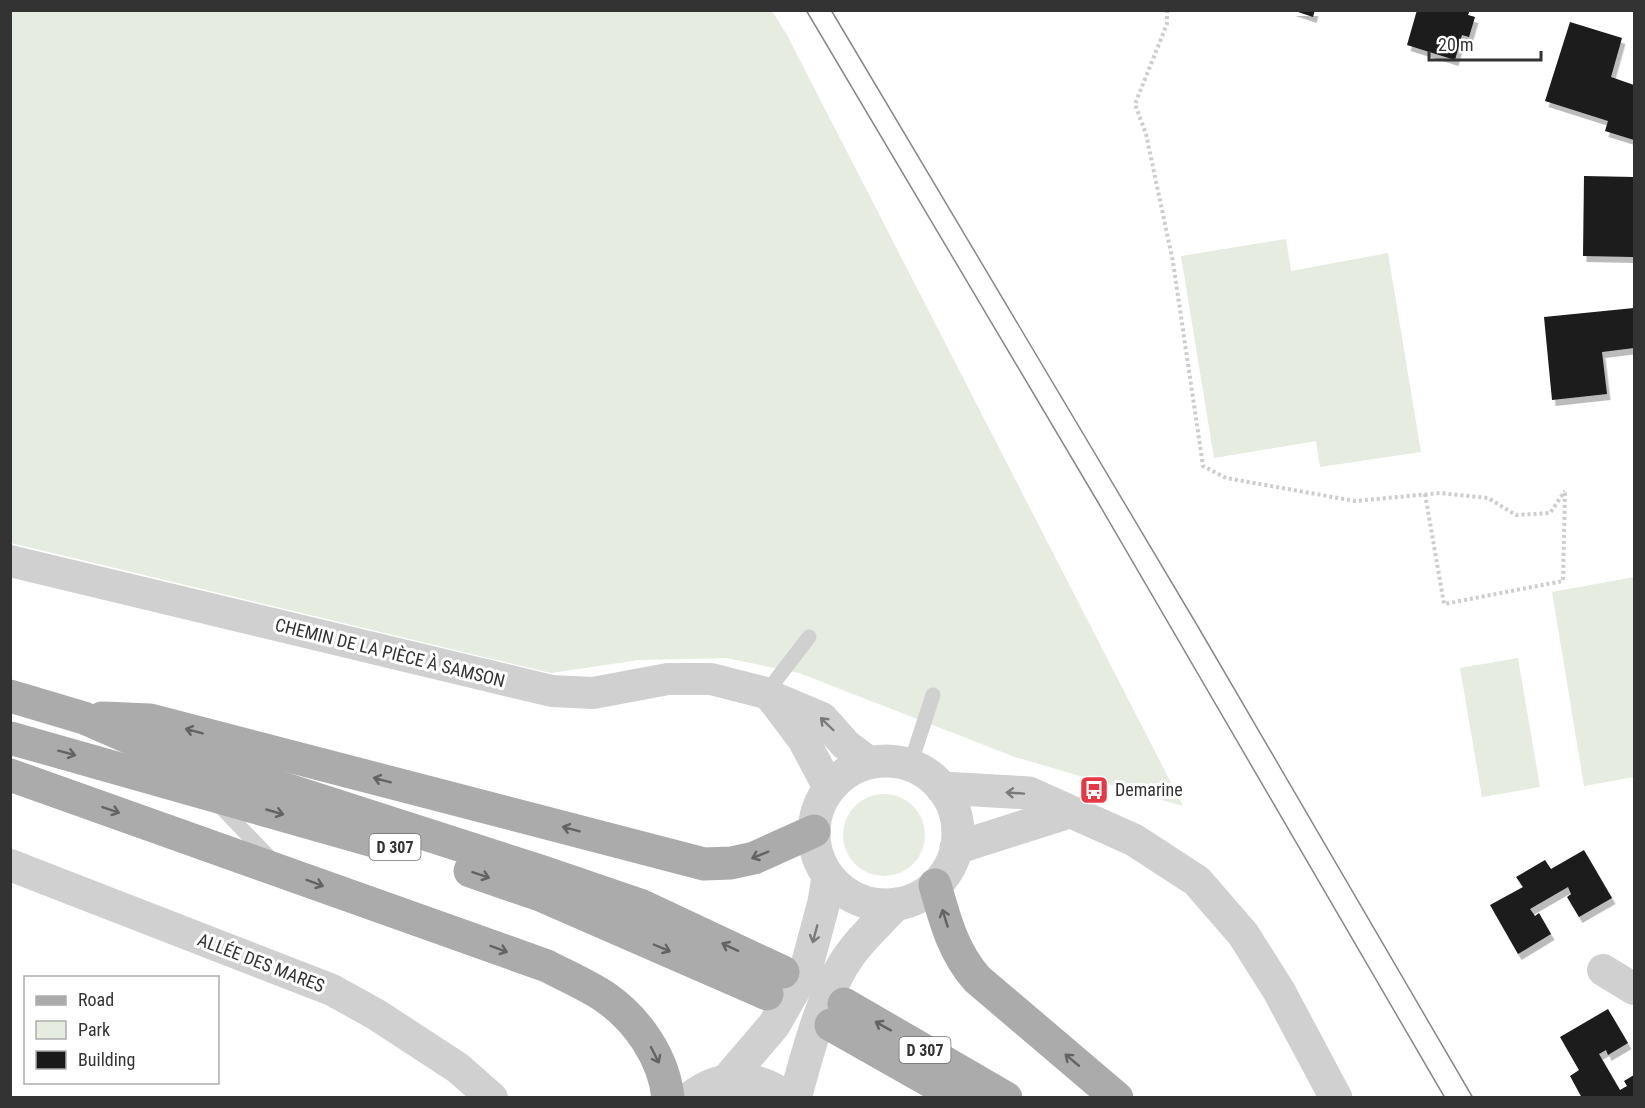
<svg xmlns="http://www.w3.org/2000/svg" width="1645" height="1108" font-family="'Roboto Condensed',sans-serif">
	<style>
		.green { fill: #e6ecdf }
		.building { fill: #1a1a1a; filter: url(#shadow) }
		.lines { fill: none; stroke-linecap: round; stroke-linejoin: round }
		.path { stroke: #cdcdcd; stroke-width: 4; stroke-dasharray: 3 3; stroke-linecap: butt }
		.service { stroke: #d0d0d0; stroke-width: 15 }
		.minor { stroke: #d0d0d0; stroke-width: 32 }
		.tertiary { stroke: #d0d0d0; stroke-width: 33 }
		.primary { stroke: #ababab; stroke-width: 33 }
		.tram { stroke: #888; stroke-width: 1.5 }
		.oneway { stroke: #7a7a7a }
		.oneway2 { stroke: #636363 }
		.labels { text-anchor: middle; stroke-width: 6; stroke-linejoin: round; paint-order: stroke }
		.shield { fill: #fff; stroke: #707070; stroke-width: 1.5 }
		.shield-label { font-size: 16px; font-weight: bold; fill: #333 }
		.street-label { font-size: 18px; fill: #333; stroke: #fff }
		.poi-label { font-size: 18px; fill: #333; stroke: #fff; text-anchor: start }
	</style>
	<defs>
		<filter id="shadow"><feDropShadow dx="3.5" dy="6" stdDeviation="0" flood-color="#0004"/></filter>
	</defs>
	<rect width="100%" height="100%" fill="#fff"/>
	<g class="green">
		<polygon points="11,11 772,11 787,35 1183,806 1015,757 799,673 726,658 639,660 551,673 11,543"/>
		<polygon points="1286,239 1291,271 1388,253 1421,452 1320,467 1316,441 1214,458 1181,256"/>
		<polygon points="1634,577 1634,777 1584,786 1552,592"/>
		<polygon points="1518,658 1540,787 1482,797 1460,668"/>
		<circle cx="884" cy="835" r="41"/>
	</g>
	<g class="building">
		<polygon points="1292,10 1315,10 1313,17"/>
		<polygon points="1417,10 1470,10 1468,15 1475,17 1469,37 1462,35 1455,60 1407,45"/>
		<polygon points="1570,22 1622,38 1611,77 1634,85 1634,140 1605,131 1608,121 1545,101"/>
		<polygon points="1584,176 1634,177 1633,257 1583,256"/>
		<polygon points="1634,308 1634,348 1602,352 1607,394 1552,400 1544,317"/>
		<polygon points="1584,850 1612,898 1579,917 1567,897 1571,894 1568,887 1530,909 1535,916 1539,913 1551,934 1518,954 1490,905 1523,887 1516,877 1545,860 1551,869"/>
		<polygon points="1608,1009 1628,1043 1608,1055 1606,1050 1599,1054 1620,1090 1627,1086 1624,1081 1634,1075 1634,1098 1582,1098 1570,1076 1579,1070 1560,1037"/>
	</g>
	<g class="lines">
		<g class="path">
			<polyline points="1167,10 1167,24 1135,104 1146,134 1173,262 1203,466 1226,478 1355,501 1440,493 1488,498 1516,515 1550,513 1565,491"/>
			<polyline points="1425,494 1444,604 1563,581 1565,492"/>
		</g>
		<g class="service">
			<polyline points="766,693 809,637"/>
			<polyline points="910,765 933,695"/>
			<polyline points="217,803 271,859"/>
		</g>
		<g class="minor">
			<polyline points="10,561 552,691 593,693 668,679 711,679 766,693 772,697 822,718 846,745 870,763"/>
			<polyline points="772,698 803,739 829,788"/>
			<polyline points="10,865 332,990 377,1015 458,1068 492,1098"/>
			<polyline points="1603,970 1634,989"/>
		</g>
		<g class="tertiary">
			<circle cx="886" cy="833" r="72"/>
			<polyline points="942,788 1029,793 1134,840 1197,881 1243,934 1279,991 1336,1098"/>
			<polyline points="956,848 1069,812"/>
			<polyline points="727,1080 774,1025 806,969 824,902 828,877"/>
			<path d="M690,1098c30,-24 67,-24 97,0"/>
			<path d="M795,1098c14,-49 28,-110 60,-150 12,-15 27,-29 41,-44"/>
		</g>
		<g class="primary">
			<polyline points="10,696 84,718 139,742 543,872 640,905 783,972"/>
			<polyline points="102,718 150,720 704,864 731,863 754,858 814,831"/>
			<polyline points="10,738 381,843"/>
			<path d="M10,775l537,191c19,10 40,19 58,31 33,23 59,61 63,101"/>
			<polyline points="470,871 540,895 767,994"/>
			<path d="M935,885c10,35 18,67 42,94l140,119"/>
			<polyline points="844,1004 1006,1098"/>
			<polyline points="831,1025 960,1098"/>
		</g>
		<g class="tram">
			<polyline points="806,10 1099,504 1445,1098"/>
			<polyline points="831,10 1197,625 1473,1098"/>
		</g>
	</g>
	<defs><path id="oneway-shaft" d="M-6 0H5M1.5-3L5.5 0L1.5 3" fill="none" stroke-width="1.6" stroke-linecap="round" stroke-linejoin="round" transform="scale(1.5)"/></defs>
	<g class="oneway">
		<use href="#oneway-shaft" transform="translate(827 724) rotate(-136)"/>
		<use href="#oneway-shaft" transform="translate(1015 793) rotate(-176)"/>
		<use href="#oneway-shaft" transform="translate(815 934) rotate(105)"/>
	</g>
	<g class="oneway2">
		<use href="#oneway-shaft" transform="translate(194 731) rotate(-165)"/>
		<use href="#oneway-shaft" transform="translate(67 753) rotate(15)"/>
		<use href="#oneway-shaft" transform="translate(382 780) rotate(-165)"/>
		<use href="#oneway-shaft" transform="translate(111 810) rotate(19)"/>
		<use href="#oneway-shaft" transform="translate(275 812) rotate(16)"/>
		<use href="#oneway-shaft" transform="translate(571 829) rotate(-165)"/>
		<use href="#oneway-shaft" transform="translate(760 855) rotate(158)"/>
		<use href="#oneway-shaft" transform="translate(481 875) rotate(19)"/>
		<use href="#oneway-shaft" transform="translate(315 883) rotate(20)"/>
		<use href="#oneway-shaft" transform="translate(945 918) rotate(-107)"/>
		<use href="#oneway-shaft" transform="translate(730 947) rotate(-155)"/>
		<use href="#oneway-shaft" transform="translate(662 948) rotate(23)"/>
		<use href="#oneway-shaft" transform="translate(499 949) rotate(20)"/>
		<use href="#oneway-shaft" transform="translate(883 1026) rotate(-151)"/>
		<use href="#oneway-shaft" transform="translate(655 1055) rotate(63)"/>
		<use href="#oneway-shaft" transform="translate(1072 1060) rotate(-140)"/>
	</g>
	<defs>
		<g id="bus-square" transform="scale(1.5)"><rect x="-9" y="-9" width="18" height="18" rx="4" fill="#e63946" stroke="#fff"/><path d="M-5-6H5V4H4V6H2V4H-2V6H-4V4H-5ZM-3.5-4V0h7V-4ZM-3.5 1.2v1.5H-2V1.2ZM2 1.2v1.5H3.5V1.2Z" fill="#fff"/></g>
	</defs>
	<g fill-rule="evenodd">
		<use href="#bus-square" x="1094" y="790"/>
	</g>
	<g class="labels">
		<g class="shield">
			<rect x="369.5" y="834" width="51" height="26" rx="4.5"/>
			<rect x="899.5" y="1037" width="51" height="26" rx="4.5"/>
		</g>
		<g class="shield-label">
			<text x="395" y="853">D 307</text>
			<text x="925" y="1056">D 307</text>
		</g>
		<g class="street-label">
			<text transform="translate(390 653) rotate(14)" y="6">CHEMIN DE LA PIÈCE À SAMSON</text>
			<text transform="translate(261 963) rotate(21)" y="6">ALLÉE DES MARES</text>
		</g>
		<g class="poi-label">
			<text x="1115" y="796">Demarine</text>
		</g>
	</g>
	<rect width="1645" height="1108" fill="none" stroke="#333333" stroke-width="24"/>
	<rect x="24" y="976" width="195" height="108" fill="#ffffff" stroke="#adadad" stroke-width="1.5"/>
	<rect x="36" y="996" width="30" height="9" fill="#ababab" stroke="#adadad" stroke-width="1.5"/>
	<text x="78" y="1006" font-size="18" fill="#333333">Road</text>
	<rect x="36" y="1021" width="30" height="18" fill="#e6ecdf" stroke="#adadad" stroke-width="1.5"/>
	<text x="78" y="1036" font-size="18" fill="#333333">Park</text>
	<rect x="36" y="1051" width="30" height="18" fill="#1a1a1a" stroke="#adadad" stroke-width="1.5"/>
	<text x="78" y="1066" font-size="18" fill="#333333">Building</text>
	<path d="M1429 51v9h112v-9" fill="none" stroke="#333333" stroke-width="3"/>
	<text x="1438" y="51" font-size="18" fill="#333333" stroke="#ffffff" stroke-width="4.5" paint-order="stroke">20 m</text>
</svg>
